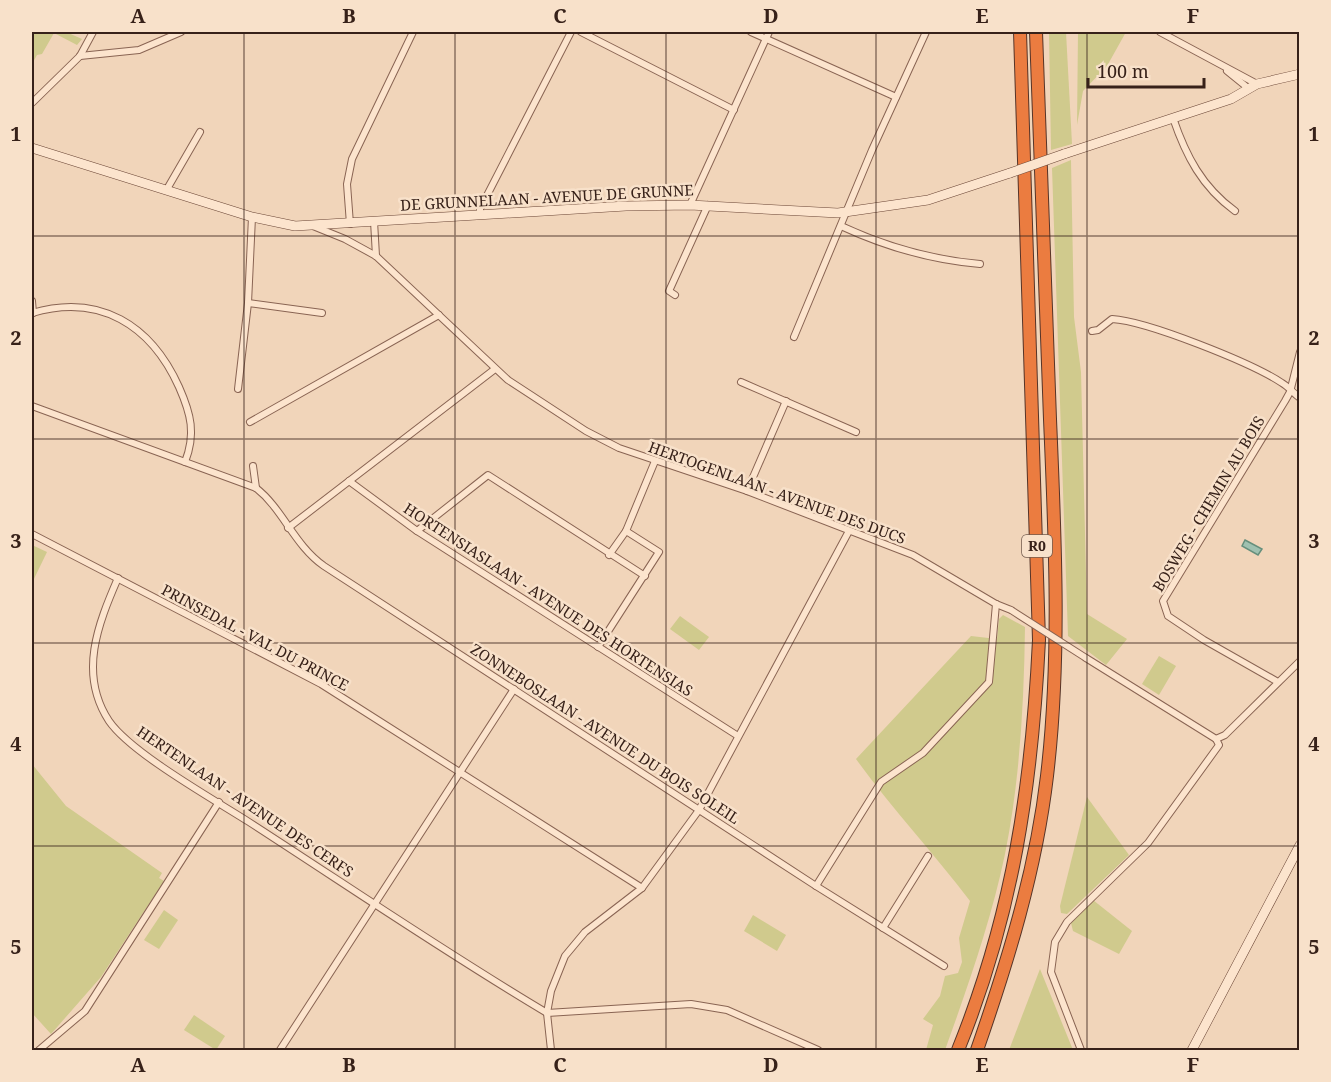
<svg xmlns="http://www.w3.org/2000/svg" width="1331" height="1082" font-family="'Noto Serif',serif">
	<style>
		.green { fill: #d0ca8d }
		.water { fill: #9fc1b0; stroke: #668f7c; stroke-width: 1.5 }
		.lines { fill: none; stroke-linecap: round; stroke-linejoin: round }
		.street-casing { stroke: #896453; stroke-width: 8 }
		.secondary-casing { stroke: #6b4636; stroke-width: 10 }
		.highway-casing { stroke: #563428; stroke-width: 14 }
		.street { stroke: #fce4cd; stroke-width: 6 }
		.secondary { stroke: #fce4cd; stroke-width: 9 }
		.highway { stroke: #eb7c40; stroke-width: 12 }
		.street-bridge-casing { stroke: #896453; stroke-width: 8; stroke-linecap: butt }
		.secondary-bridge-casing { stroke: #6b4636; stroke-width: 10; stroke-linecap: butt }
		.street-bridge { stroke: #fce4cd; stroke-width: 6 }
		.secondary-bridge { stroke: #fce4cd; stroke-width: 9 }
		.grid { fill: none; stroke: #372119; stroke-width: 1.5; stroke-opacity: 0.55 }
		.labels { text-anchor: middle; stroke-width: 5; stroke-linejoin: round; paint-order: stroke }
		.shield { fill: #f8e1ca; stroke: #715b4e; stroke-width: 1.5 }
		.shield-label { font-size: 14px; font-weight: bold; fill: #372119 }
		.street-label { font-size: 15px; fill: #372119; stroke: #f8e1ca }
		.neatline { fill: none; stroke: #372119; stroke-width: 2 }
		.grid-label { font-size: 20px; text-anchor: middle; font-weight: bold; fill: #372119 }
	</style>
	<rect width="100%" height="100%" fill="#f1d5ba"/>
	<g class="green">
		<polygon points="32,32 66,32 82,39 77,45 54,33 42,54 37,55 32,64"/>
		<polygon points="1049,32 1066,32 1072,144 1051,150"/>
		<polygon points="1078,32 1126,32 1107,66 1083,91 1077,125"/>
		<polygon points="1071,160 1074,317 1081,372 1087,614 1127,639 1106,665 1068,636 1052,168"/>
		<polygon points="32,545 47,552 32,583"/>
		<path d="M1003,615l22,12c-1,76 -5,152 -20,227 -14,67 -37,132 -60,196h-19l7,-25 -10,-6 17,-23 5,-20 13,-3 4,-11 -3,-24 11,-37c-37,-49 -78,-92 -114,-142l115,-123 26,3 2,-20z"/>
		<polygon points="680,616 709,637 699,650 670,629"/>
		<polygon points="1159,656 1176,666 1159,695 1142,684"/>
		<polygon points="32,764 66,806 162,873 159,878 164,881 101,977 51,1034 32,1013"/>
		<polygon points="1087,797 1129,855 1067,914 1061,913 1060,906"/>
		<polygon points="1093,900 1132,931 1119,954 1073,931 1071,923"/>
		<polygon points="164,910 178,920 159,949 144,940"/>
		<polygon points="753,915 786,935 777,951 744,931"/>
		<polygon points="1040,969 1073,1050 1009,1050"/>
		<polygon points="194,1015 225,1036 216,1050 184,1030"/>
	</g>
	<polygon class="water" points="1245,540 1262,549 1258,555 1242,546"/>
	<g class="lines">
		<g class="street-casing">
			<g id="street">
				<polyline points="581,32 734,110"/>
				<polyline points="751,32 896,97"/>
				<polyline points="1160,32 1257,84"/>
				<polyline points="80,56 139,50 181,32"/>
				<polyline points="1227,71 1248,88"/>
				<polyline points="32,103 80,56 93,32"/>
				<path d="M1173,118c13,38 29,69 62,93"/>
				<polyline points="167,189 200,132"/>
				<polyline points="690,205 769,32"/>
				<polyline points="480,215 480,209 571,32"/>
				<polyline points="374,221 376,256"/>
				<polyline points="350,224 347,184 352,159 413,32"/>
				<polyline points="313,226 345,239 376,256 508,380 586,431 619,448 747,491 913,555 996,604 1011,610"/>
				<path d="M841,226c43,20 92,34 139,38"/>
				<polyline points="675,295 669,291 708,205"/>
				<polyline points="32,301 33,313"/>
				<polyline points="248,303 322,313"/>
				<path d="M32,313c68,-20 119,12 147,74 12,27 17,47 6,75"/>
				<path d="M1092,331l6,-1 14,-11c35,2 140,44 170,64 7,4 11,10 18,15"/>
				<polyline points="794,337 872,150 926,32"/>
				<polyline points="741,382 856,432"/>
				<polyline points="238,389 248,303 252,217"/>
				<path d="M32,406l224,82c27,21 38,57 68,78l492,320 128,80"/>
				<polyline points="250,422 439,315"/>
				<polyline points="253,466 256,488"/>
				<polyline points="349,481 417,531 738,736"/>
				<polyline points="747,491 786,401"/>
				<polyline points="288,528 495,369"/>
				<polyline points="417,531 488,475 645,576"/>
				<polyline points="32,534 321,684 642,888"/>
				<polyline points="609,555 626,531 655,461"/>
				<path d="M118,578c-20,46 -40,96 -9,143 22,32 104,78 140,101 99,64 197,131 298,191"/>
				<polyline points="598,647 659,552 626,531"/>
				<polyline points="1086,658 1216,739 1225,735 1300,661"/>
				<polyline points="1278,682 1204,640 1168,616 1163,601 1285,401 1290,392 1300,352"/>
				<polyline points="816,886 881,782 923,753 989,682 996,604"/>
				<polyline points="883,928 928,856"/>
				<polyline points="547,1013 691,1004 727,1010 818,1050"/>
				<polyline points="39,1050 85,1011 219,802"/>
				<polyline points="280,1050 514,689"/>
				<polyline points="551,1050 547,1013 551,991 565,956 585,932 642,888 699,810 849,531"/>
				<polyline points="1081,1050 1051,972 1055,942 1067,922 1148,843 1219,745 1216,739"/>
			</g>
		</g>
		<g class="secondary-casing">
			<g id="secondary">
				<polyline points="32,148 252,217 295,226 626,206 690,205 838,213 928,200 1010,173"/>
				<polyline points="1064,154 1231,99 1257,84 1300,74"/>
				<polyline points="1192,1050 1300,845"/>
			</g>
		</g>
		<g class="highway-casing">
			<g id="highway">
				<path d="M958,1050c55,-136 74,-265 81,-410l-19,-608"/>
				<path d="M977,1050c31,-89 59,-180 70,-274 14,-118 8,-239 3,-357 -5,-129 -10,-258 -14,-387"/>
			</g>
		</g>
		<use href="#street" class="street"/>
		<use href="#secondary" class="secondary"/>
		<use href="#highway" class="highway"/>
		<g class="street-bridge-casing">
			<polyline id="street-bridge" points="1011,610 1086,658"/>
		</g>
		<g class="secondary-bridge-casing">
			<polyline id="secondary-bridge" points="1010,173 1064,154"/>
		</g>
		<use href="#street-bridge" class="street-bridge"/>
		<use href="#secondary-bridge" class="secondary-bridge"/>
	</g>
	<path class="grid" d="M244,32v1018M455,32v1018M666,32v1018M876,32v1018M1087,32v1018M32,236h1268M32,439h1268M32,643h1268M32,846h1268"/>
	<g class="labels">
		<rect class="shield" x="1022" y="535" width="30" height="22" rx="4.5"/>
		<g class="shield-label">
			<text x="1037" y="551">R0</text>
		</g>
		<g class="street-label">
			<text transform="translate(547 198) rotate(-3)" y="5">DE GRUNNELAAN - AVENUE DE GRUNNE</text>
			<text transform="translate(777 493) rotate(20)" y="5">HERTOGENLAAN - AVENUE DES DUCS</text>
			<text transform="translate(1209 504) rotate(-59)" y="5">BOSWEG - CHEMIN AU BOIS</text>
			<text transform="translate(548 600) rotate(33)" y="5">HORTENSIASLAAN - AVENUE DES HORTENSIAS</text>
			<text transform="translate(255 638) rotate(28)" y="5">PRINSEDAL - VAL DU PRINCE</text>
			<text transform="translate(605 734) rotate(33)" y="5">ZONNEBOSLAAN - AVENUE DU BOIS SOLEIL</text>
			<text transform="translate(245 802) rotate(34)" y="5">HERTENLAAN - AVENUE DES CERFS</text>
		</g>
	</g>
	<rect width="1331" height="1082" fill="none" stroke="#f8e1ca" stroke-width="66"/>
	<path d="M1088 78v9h116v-9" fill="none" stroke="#372119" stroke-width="3"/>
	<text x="1097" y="78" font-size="18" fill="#372119" stroke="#f8e1ca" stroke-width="4.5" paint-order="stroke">100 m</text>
	<rect x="33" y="33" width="1265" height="1016" class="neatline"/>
	<g class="grid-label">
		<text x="138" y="23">A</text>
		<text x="349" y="23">B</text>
		<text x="560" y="23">C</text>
		<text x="771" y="23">D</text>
		<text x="982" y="23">E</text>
		<text x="1193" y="23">F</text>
		<text x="16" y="141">1</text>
		<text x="1314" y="141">1</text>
		<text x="16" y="345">2</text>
		<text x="1314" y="345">2</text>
		<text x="16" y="548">3</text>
		<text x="1314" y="548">3</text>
		<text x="16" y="751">4</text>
		<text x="1314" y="751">4</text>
		<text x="16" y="954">5</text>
		<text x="1314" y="954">5</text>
		<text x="138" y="1072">A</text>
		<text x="349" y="1072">B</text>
		<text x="560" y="1072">C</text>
		<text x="771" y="1072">D</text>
		<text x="982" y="1072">E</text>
		<text x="1193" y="1072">F</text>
	</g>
</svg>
